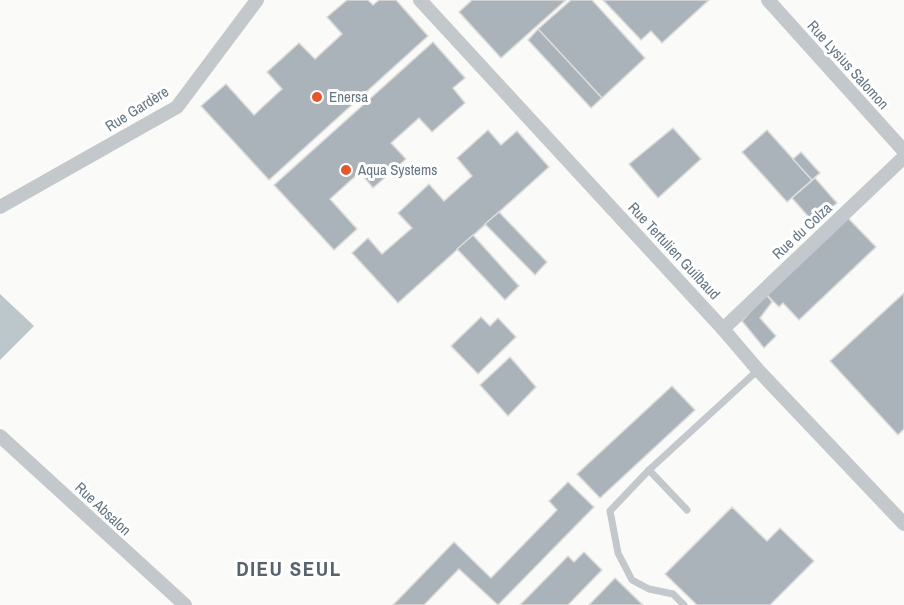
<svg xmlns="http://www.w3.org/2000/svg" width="904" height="605" font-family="'Archivo Narrow',sans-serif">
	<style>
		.water { fill: #bbc7cb }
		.building { fill: #aab3b9; stroke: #dcdcda; stroke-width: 1.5 }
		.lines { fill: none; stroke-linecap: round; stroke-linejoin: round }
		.lane { stroke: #c3c8cc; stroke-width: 7 }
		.street { stroke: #c3c8cc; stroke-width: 14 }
		.poi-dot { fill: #e4572e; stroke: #fff; stroke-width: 2 }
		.labels { text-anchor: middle; stroke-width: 6; stroke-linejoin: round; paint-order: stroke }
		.street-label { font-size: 15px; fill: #657683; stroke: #fff }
		.poi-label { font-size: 15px; fill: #657683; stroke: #fff; text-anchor: start }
		.district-label { font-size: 21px; font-weight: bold; letter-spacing: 1.5px; fill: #57646e; stroke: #fff }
	</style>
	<rect width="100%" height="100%" fill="#fafaf8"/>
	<polygon class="water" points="0,294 34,326 0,360"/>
	<g class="building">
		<polygon points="347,0 368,0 373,5 379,0 396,0 428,36 269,180 201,106 226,84 254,115 282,89 267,72 299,43 315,59 342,34 327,17"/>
		<polygon points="472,0 566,0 501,58 459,12"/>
		<polygon points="571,0 592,0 645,58 602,98 538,29"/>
		<polygon points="603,0 709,0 662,43 651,31 641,40"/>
		<polygon points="538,29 602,98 591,108 528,40"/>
		<polygon points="433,42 465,78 453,88 465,103 432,132 419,118 391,143 406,159 373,188 360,172 330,199 357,229 334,250 274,185"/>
		<polygon points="673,128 701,159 658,198 629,164"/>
		<polygon points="488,130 501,145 517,131 549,167 398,303 352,253 368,238 382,254 412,228 398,213 429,184 444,201 472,176 457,158"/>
		<polygon points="767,130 812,180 787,202 742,152"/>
		<polygon points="801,152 820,173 812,180 793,159"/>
		<polygon points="815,178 837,203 814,223 792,198"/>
		<polygon points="499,212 547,262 535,275 485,224"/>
		<polygon points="848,218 876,247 799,320 783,303 779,307 766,294"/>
		<polygon points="473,235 519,286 505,300 457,249"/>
		<polygon points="904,293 904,429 898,435 830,361"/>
		<polygon points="766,294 772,302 760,318 776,336 764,348 742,321"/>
		<polygon points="481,317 490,326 498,318 516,337 478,374 451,346"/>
		<polygon points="510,357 536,387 508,416 480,385"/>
		<polygon points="672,386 695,410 600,498 577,474"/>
		<polygon points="568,482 594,507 498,605 459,569 424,605 393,605 454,542 491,578 557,510 549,501"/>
		<polygon points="732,507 767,541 780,528 814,561 770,605 697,605 665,574"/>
		<polygon points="584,552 602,570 568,605 520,605 568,556 574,562"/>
		<polygon points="615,578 643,605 589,605"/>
	</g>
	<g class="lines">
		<g class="lane">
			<polyline points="649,470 610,511 618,553 632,580 649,589 673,594 684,605"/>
			<polyline points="687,510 649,470 758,370"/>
		</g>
		<g class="street">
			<polyline points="420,0 723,329 758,370 904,524"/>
			<polyline points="768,0 904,151"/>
			<polyline points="0,207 177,107 257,0"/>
			<polyline points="723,329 904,157"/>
			<polyline points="0,436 185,605"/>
		</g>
	</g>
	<g class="poi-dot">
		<circle cx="317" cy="97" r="6"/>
		<circle cx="346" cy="170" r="6"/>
	</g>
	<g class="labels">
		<g class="street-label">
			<text transform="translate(848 65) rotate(48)" y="5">Rue Lysius Salomon</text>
			<text transform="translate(137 109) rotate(-32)" y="5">Rue Gardère</text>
			<text transform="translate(802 231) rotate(-43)" y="5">Rue du Colza</text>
			<text transform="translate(674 251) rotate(47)" y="5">Rue Tertulien Guilbaud</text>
			<text transform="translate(103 509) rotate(43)" y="5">Rue Absalon</text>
		</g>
		<g class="poi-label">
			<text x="329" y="102">Enersa</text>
			<text x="358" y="175">Aqua Systems</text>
		</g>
		<g class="district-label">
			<text x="289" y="576">DIEU SEUL</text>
		</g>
	</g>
</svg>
